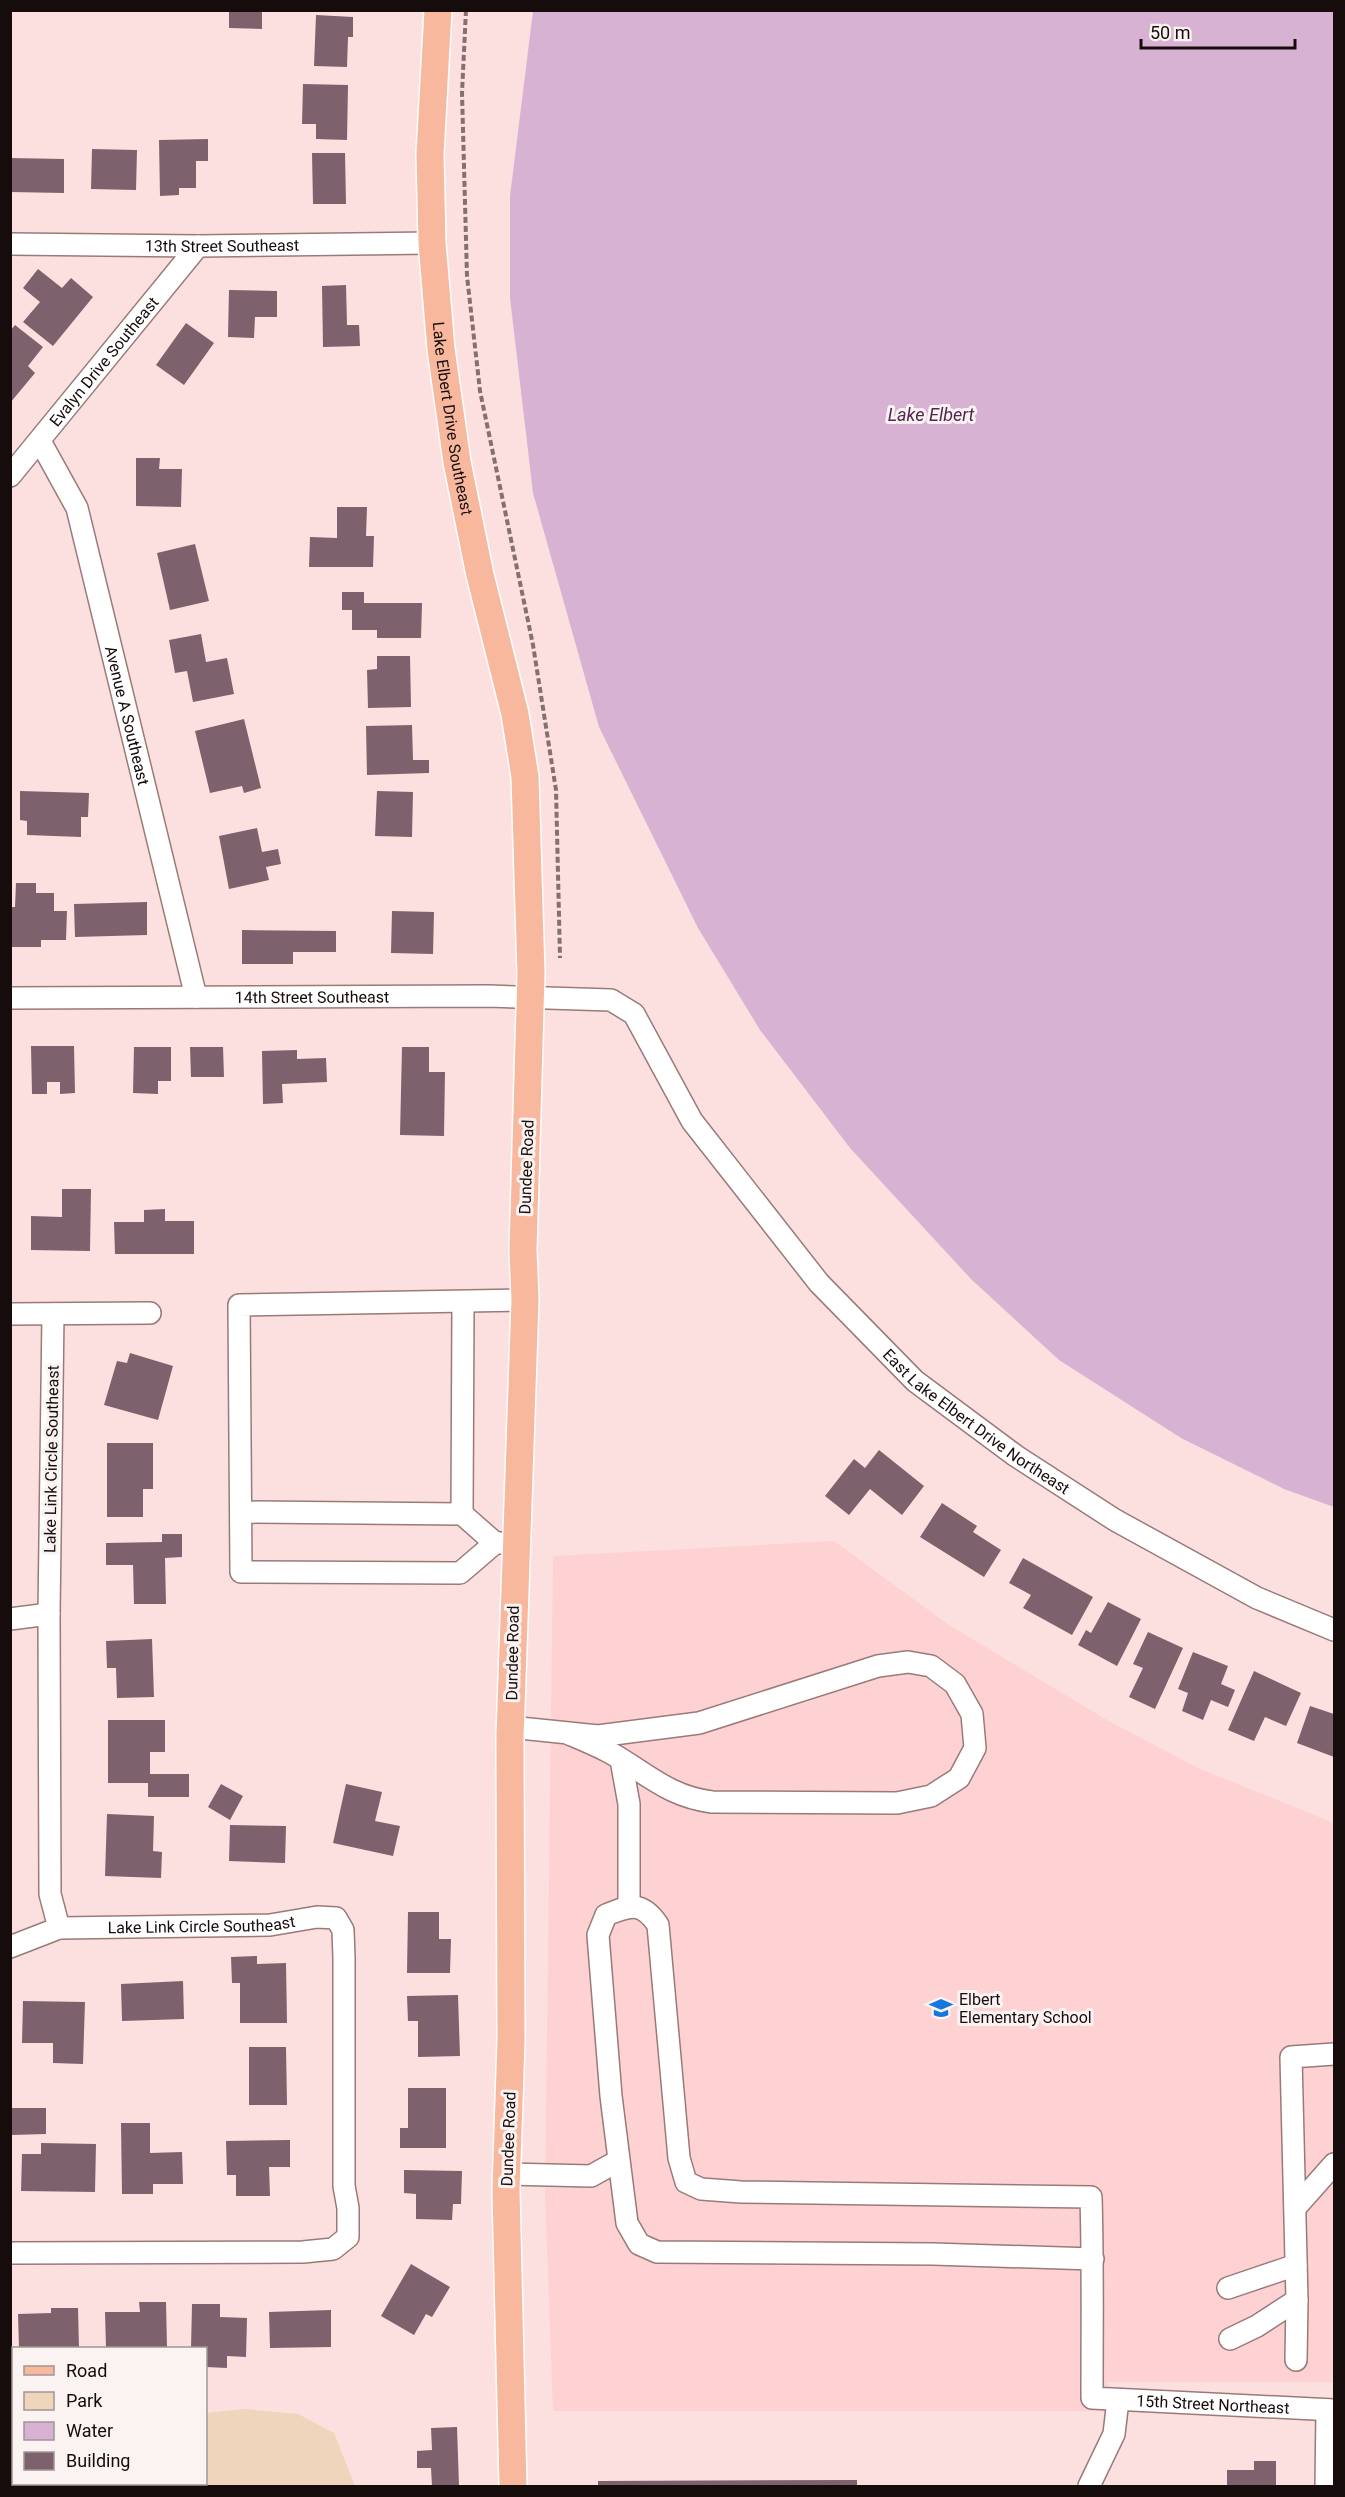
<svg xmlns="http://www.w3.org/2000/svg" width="1345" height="2497" font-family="Roboto,sans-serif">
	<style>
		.built { fill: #fed2d2 }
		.green { fill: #eed5bb }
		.water { fill: #d7b2d3 }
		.building { fill: #7d616c }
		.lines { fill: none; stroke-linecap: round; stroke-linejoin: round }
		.minor-casing { stroke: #997a79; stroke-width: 24 }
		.major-casing { stroke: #fff; stroke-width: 30 }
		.path { stroke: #847070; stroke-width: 4; stroke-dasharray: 6 3; stroke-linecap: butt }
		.minor { stroke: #fff; stroke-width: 21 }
		.major { stroke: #f7b89d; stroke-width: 27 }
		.labels { text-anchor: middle; stroke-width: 6; stroke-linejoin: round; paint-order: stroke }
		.street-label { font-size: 16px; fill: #170c0c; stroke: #faf3f2 }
		.poi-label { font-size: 16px; fill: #170c0c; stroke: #faf3f2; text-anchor: start }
		.water-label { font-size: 18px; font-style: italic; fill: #532651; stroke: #faf3f2 }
	</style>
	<rect width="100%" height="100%" fill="#fce0df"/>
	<polygon class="built" points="834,1541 946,1623 1107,1720 1198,1768 1334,1823 1334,2382 1108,2382 1108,2411 553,2411 545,2192 553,1556"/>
	<polygon class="green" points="244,2409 298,2414 334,2433 355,2486 11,2486 11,2420 14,2420 14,2484 206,2484 206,2413"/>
	<polygon class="water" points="533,11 1334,11 1334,1507 1284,1489 1181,1438 1059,1360 971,1279 850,1148 760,1030 698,928 599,727 533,493 510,298 510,196"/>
	<g class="building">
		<polygon points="229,10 262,10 262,29 229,28"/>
		<polygon points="316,15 353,17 353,37 348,37 347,67 314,66"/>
		<polygon points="303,84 348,85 347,140 316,139 316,124 302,124"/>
		<polygon points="208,139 208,161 196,161 196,188 179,188 179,195 160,196 159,140"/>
		<polygon points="92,149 137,150 136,190 91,189"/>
		<polygon points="312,153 345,153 346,204 313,204"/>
		<polygon points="10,158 64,159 64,193 10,192"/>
		<polygon points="38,269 62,288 71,278 93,297 53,346 23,322 40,302 23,288"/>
		<polygon points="346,285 347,325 359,325 360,346 323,347 322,286"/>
		<polygon points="229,290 277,291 277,317 255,317 254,338 228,337"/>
		<polygon points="186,323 214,343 184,385 156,365"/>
		<polygon points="15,325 43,347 28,366 35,373 10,403 10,331"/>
		<polygon points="136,458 160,458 159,469 182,469 181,507 136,506"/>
		<polygon points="337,507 367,507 366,536 374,536 373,567 309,567 310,537 337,538"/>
		<polygon points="195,544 209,601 170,610 157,553"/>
		<polygon points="342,592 364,592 364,603 422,603 421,638 377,638 377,630 352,630 352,610 342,610"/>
		<polygon points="201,634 206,662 227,658 234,694 193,702 187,671 175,673 169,640"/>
		<polygon points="377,656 410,656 411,707 368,708 367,670 377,669"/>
		<polygon points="244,719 261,788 244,793 242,786 210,793 195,731"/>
		<polygon points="412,725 413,760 429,760 429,773 367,775 366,726"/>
		<polygon points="20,791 89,793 88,817 81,817 81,837 27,835 27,821 20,820"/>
		<polygon points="377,791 413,792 412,837 375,836"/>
		<polygon points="257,828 262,852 278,849 281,864 266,867 269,880 229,889 219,836"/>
		<polygon points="16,883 36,883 36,893 54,893 54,911 67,911 66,940 41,940 41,947 10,947 10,907 15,907"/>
		<polygon points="147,902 147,935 75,937 74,904"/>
		<polygon points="392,911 434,912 433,954 391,953"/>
		<polygon points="242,930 336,931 336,952 293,952 293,964 242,964"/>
		<polygon points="31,1046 74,1046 75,1093 60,1094 60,1082 47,1082 47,1094 32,1094"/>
		<polygon points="134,1047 171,1047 171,1081 158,1081 158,1094 133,1093"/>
		<polygon points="190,1047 223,1047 224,1077 191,1077"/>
		<polygon points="402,1047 429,1047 429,1072 445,1072 444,1136 400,1135"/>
		<polygon points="297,1050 297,1059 326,1058 327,1082 282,1084 283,1103 263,1104 262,1051"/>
		<polygon points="62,1189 91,1189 90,1251 31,1250 31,1216 62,1217"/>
		<polygon points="165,1209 165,1221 194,1221 194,1254 115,1254 114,1222 144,1222 144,1210"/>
		<polygon points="130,1353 173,1366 158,1420 104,1405 117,1361 127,1363"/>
		<polygon points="107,1443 153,1443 153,1489 143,1489 143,1517 107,1517"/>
		<polygon points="879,1450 924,1486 902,1515 870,1489 849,1515 825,1496 854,1459 865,1468"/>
		<polygon points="942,1503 977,1526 973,1532 1001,1550 984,1577 920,1537"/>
		<polygon points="162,1534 182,1534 182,1557 165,1558 166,1604 134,1604 133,1565 106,1565 106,1543 162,1542"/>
		<polygon points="1023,1558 1093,1597 1072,1635 1023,1608 1031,1595 1009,1583"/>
		<polygon points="1108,1602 1141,1619 1117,1666 1078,1645 1086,1630 1091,1633"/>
		<polygon points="1148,1632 1183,1648 1155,1709 1129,1697 1143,1668 1133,1664"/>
		<polygon points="152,1639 154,1697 117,1698 116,1668 107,1668 106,1641"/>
		<polygon points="1193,1652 1228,1666 1221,1684 1235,1690 1228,1707 1211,1700 1203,1720 1182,1711 1188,1693 1178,1689"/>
		<polygon points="1254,1671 1301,1693 1286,1726 1265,1717 1254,1741 1228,1730"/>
		<polygon points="1310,1706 1334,1714 1334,1757 1297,1743"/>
		<polygon points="108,1720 165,1720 165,1752 150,1752 150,1774 189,1774 189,1797 148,1797 148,1783 108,1783"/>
		<polygon points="221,1784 243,1796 230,1820 208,1807"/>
		<polygon points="346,1784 382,1792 375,1821 400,1826 393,1856 333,1843"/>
		<polygon points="107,1814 154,1816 153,1851 162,1852 161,1878 105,1876"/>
		<polygon points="230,1825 286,1826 285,1863 229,1861"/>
		<polygon points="408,1912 439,1912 439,1939 451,1939 450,1973 407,1973"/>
		<polygon points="257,1956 257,1964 286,1963 287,2023 240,2023 240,1983 232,1983 231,1957"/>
		<polygon points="183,1981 184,2019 122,2021 121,1984"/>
		<polygon points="458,1995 460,2056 418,2057 418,2021 408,2021 407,1996"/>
		<polygon points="23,2001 85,2002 83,2064 53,2063 53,2043 22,2043"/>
		<polygon points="249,2047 286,2047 287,2105 249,2105"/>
		<polygon points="408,2088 446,2088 446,2148 400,2148 400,2128 408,2128"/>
		<polygon points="12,2108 46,2108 46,2134 12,2135"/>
		<polygon points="121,2123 150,2123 150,2153 182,2152 183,2184 153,2184 153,2194 122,2194"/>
		<polygon points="290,2140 290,2167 269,2167 270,2196 236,2196 236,2175 227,2175 226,2141"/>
		<polygon points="41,2143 96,2144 95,2192 21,2191 22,2154 41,2154"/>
		<polygon points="404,2170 462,2171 461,2204 453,2204 452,2220 416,2219 416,2194 404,2193"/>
		<polygon points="411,2264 450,2287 432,2317 426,2314 414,2335 381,2316"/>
		<polygon points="139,2302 166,2302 167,2348 106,2348 105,2312 140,2312"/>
		<polygon points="192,2304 220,2304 220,2317 247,2318 246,2357 227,2356 227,2368 206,2367 206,2348 191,2348"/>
		<polygon points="51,2308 78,2308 79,2348 19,2348 18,2314 51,2313"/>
		<polygon points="331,2310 331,2347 270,2348 269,2312"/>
		<polygon points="457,2427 459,2486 432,2486 431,2468 417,2468 417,2451 432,2450 431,2428"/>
		<polygon points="1254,2461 1276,2461 1276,2486 1227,2486 1227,2470 1254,2470"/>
		<polygon points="857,2480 857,2486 598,2486 598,2481"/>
	</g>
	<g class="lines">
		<g class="minor-casing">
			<g id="minor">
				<path id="s1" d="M10,244l188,2 234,-3"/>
				<path id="s2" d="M40,441l37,67 119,489"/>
				<path id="s3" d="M10,476l188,-230"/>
				<path id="s4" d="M10,998l478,-2 123,4 23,14 58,107 127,162 96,98 101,75 99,64 142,78 77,32"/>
				<polyline points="10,1314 150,1313"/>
				<polyline points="53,1314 49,1614 50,1894 59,1928"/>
				<polyline points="241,1512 462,1514 495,1543"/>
				<polyline points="462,1514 463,1303"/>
				<polyline points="515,1543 495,1543 460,1573 241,1572 239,1305 525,1300"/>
				<polyline points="10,1619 49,1614"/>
				<path d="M510,1727l88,9 101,-13 179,-57 30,-4 23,4 24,18 17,30 3,34 -16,30 -28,18 -34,7 -185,-1c-45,-6 -65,-29 -103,-50 -13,-7 -28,-13 -42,-19"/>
				<polyline points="621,1760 629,1804 629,1906"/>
				<path id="s5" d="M10,1947l49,-19 211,-3 47,-8 19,1 7,12 1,28v228l4,22v29l-15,12 -30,3 -293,1"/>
				<polyline points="506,2174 591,2176 618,2161"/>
				<polyline points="1295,2208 1334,2164"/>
				<path id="s6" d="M1093,2259l-160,-5 -276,-2 -18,-8 -12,-21 -16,-127 -13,-161 8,-20c24,-10 36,-14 52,10l21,233 7,24 15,7 40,3 350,5c2,67 1,134 1,201l242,12"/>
				<polyline points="1228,2288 1296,2265"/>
				<polyline points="1230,2339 1257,2326 1297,2300 1291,2057 1334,2054"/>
				<polyline points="1296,2360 1297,2300"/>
				<polyline points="1089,2486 1114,2434 1118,2400"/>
				<polyline points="1326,2486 1327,2410"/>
			</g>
		</g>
		<g class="major-casing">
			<g id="major">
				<path id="s7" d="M438,10l-8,144 2,89 9,106 16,113 23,113 35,139 10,63 6,197 -8,276 2,50 -15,436 1,305 -5,149 7,296"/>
			</g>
		</g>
		<polyline class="path" points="466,10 462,93 467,276 480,391 533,645 556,790 560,958"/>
		<use href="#minor" class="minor"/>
		<use href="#major" class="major"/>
	</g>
	<defs>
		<g id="school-bare" transform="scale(1.8)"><path d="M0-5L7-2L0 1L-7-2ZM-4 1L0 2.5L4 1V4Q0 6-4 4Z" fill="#1578e0" stroke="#faf3f2" stroke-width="2.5" paint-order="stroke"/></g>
	</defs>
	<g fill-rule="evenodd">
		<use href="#school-bare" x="941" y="2008"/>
	</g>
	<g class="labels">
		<g class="street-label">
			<text dy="6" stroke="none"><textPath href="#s1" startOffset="212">13th Street Southeast</textPath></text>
			<text dy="6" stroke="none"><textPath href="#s3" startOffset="148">Evalyn Drive Southeast</textPath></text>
			<text dy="6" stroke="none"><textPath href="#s7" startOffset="410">Lake Elbert Drive Southeast</textPath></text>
			<text dy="6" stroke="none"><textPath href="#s2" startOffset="290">Avenue A Southeast</textPath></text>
			<text dy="6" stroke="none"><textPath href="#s4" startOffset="302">14th Street Southeast</textPath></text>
			<text transform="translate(526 1167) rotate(-88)" y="6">Dundee Road</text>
			<text dy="6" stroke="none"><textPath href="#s4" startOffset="1166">East Lake Elbert Drive Northeast</textPath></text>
			<text transform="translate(51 1459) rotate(-89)" y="6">Lake Link Circle Southeast</text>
			<text transform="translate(512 1653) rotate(-89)" y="6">Dundee Road</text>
			<text dy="6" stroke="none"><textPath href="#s5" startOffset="195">Lake Link Circle Southeast</textPath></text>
			<text transform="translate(508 2139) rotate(-88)" y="6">Dundee Road</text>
			<text dy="6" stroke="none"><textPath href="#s6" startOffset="1839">15th Street Northeast</textPath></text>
		</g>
		<g class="poi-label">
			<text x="959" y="2005">Elbert<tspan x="959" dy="18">Elementary School</tspan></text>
		</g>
		<g class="water-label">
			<text x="931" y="421">Lake Elbert</text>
		</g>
	</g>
	<rect width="1345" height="2497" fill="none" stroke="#170c0c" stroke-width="24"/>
	<rect x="12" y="2347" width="195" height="138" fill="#faf3f2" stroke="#9f9796" stroke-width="1.5"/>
	<rect x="24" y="2366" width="30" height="9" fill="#f7b89d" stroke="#9f9796" stroke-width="1.5"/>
	<text x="66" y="2377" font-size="18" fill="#170c0c">Road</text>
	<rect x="24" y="2392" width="30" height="18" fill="#eed5bb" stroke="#9f9796" stroke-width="1.5"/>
	<text x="66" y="2407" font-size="18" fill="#170c0c">Park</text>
	<rect x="24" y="2422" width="30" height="18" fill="#d7b2d3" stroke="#9f9796" stroke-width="1.5"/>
	<text x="66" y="2437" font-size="18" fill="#170c0c">Water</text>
	<rect x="24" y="2452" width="30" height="18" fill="#7d616c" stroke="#9f9796" stroke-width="1.5"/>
	<text x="66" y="2467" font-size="18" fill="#170c0c">Building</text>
	<path d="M1141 39v9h154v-9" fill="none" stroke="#170c0c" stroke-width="3"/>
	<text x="1150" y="39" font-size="18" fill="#170c0c" stroke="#faf3f2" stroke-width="4.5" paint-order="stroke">50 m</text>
</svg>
